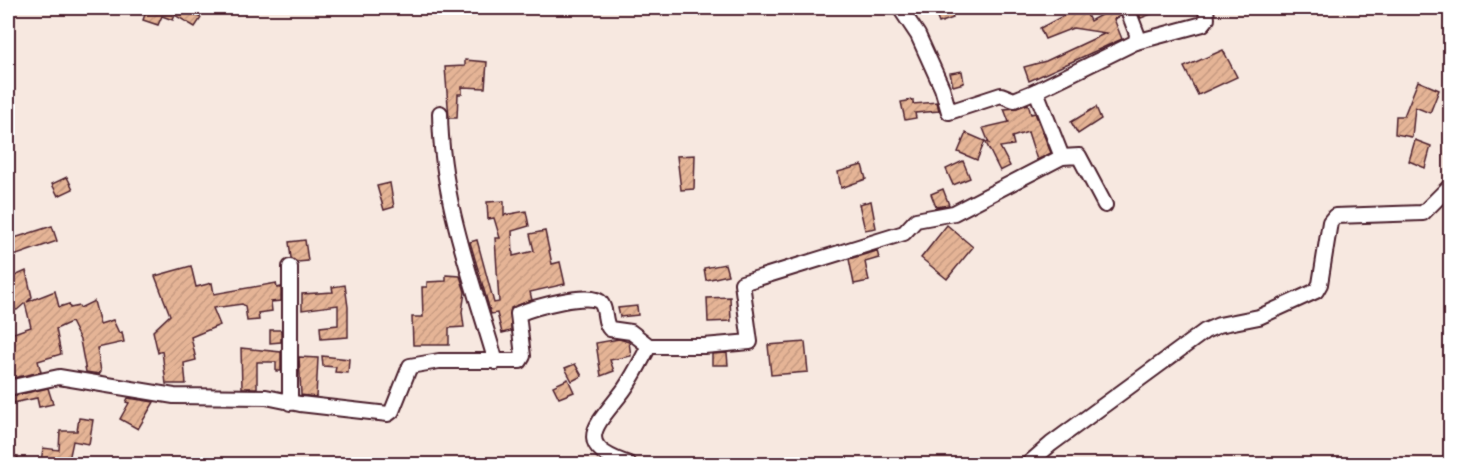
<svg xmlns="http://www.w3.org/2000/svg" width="1458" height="472" font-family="Sriracha,sans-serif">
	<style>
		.building { fill: url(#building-hatch); stroke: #4a1f2b; stroke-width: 1.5 }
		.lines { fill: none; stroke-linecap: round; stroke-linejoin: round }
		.minor-casing { stroke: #4a1f2b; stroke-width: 18 }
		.minor { stroke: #fff; stroke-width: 14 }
	</style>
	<defs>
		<pattern id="building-hatch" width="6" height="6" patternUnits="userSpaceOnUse" patternTransform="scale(1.5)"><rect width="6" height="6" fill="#e5b496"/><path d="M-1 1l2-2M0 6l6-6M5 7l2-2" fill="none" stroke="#c69a81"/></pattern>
	</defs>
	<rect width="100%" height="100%" fill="#f7e8e0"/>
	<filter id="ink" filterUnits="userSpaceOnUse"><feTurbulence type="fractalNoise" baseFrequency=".0167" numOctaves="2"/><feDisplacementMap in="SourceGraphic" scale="12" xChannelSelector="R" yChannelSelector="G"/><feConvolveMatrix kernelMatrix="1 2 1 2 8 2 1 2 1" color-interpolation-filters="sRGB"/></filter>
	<g filter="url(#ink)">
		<g class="building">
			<polygon points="147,8 163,11 162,8 184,8 201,18 195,27 175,15 173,20 162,16 158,25 143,20"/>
			<polygon points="933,8 949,8 953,18 939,23"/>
			<polygon points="1078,8 1084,8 1090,21 1113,8 1118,8 1121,16 1114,19 1122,39 1029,81 1024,67 1046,61 1106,33 1073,28 1045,39 1040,28"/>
			<polygon points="1136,8 1166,8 1141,18"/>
			<polygon points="1223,50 1237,77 1198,95 1184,67"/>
			<polygon points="465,60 487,62 485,88 462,87 462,94 458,94 457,118 449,118 445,67 465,66"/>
			<polygon points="962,71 964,83 953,86 950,73"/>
			<polygon points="1418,81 1439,90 1430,113 1415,107 1412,137 1395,134 1396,116 1404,116"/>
			<polygon points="913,100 913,104 937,102 939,111 915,113 916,118 905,120 901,102"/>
			<polygon points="1028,104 1031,114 1035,113 1051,153 1037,160 1028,132 1012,137 1014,145 1000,147 1010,166 1000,171 985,141 977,160 958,152 966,133 989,143 983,128 1009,122 1004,109 1017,108"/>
			<polygon points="1096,107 1101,119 1078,134 1071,122"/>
			<polygon points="1415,140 1431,146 1425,168 1409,161"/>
			<polygon points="695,155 694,189 681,190 677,156"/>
			<polygon points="963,161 970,178 953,185 946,169"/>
			<polygon points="862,165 866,179 841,188 838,172"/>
			<polygon points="67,177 73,189 58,196 52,184"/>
			<polygon points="390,183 394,207 384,210 377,186"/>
			<polygon points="943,189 949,205 936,207 931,194"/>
			<polygon points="504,201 504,215 526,211 529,226 512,231 513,256 534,251 530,234 545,231 552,264 560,262 565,284 530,292 532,300 511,308 511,331 502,333 497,313 491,314 470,242 477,240 494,303 499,302 495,238 500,238 494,218 488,219 487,202"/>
			<polygon points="871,201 876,228 865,230 859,204"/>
			<polygon points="947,225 973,247 947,279 921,258"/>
			<polygon points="52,226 57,241 8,258 8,240"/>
			<polygon points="305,240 308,261 297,262 291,258 289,242"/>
			<polygon points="877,251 879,258 865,262 869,281 854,284 849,259"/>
			<polygon points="725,264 728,275 706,280 704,268"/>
			<polygon points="191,266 196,287 212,283 214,294 276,283 277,288 281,287 281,301 271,302 272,311 258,313 259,320 247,321 245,306 242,304 213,308 220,325 191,337 196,360 184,363 186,384 166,384 162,351 158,353 153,331 170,315 155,276"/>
			<polygon points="26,271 32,297 27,302 55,291 59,307 69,304 70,308 79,306 80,308 94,301 100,324 113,320 119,333 122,332 124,342 97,348 101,371 99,374 86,372 80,340 71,322 56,329 61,354 38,361 41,372 8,379 8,335 31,327 25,303 17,310 8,309 8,279"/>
			<polygon points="446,275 460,276 465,292 462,312 464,327 449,328 449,345 413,345 412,317 423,317 422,287 427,287 427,282 446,281"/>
			<polygon points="345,285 348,307 348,337 321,339 320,327 338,325 338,305 302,310 302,294 333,292 332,287"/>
			<polygon points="730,297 731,321 708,322 707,298"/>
			<polygon points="637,306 638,315 620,317 618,308"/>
			<polygon points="270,330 281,330 281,342 270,343"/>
			<polygon points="619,339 629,342 631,356 610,360 614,371 601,376 596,343"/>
			<polygon points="805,342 808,372 771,375 768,345"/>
			<polygon points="241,348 281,352 281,371 276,371 276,362 257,362 257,388 242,388"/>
			<polygon points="727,353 728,365 712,365 712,354"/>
			<polygon points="322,356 349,359 348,373 335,372 336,367 323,366"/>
			<polygon points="299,357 318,358 316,397 301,395"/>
			<polygon points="575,364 582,376 572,381 565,368"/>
			<polygon points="568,379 574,392 559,398 553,386"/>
			<polygon points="48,388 53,404 39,407 37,398 8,404 8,397"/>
			<polygon points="128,398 154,402 138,429 120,419 129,403 126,402"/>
			<polygon points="79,418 93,420 89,444 73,441 68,465 41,462 43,448 59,450 60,431 77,431"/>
			<polygon points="8,455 18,456 17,465 8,465"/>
		</g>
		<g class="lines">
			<g class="minor-casing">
				<g id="minor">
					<polyline points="900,8 918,35 942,88 949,112 1001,95 1014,100 1036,91"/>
					<polyline points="1136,42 1203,24 1207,19 1206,8"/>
					<path d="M440,113c1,86 32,167 56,249"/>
					<polyline points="1062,157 1036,91 1136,42 1137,34 1127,8"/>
					<polyline points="290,267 290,403"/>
					<path d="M8,388l51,-11 115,19 92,1 34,7 88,10 4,-3 18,-45 29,-5h81l3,-5 -5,-42c14,-6 74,-24 83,-11 6,7 2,19 9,26l21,3 18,14"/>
					<path d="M629,464c-58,-19 -32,-39 -6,-73 10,-14 18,-30 26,-45h55l46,-4 -8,-59 162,-50 12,-13 38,-7 108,-56 17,-1 26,49"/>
					<polyline points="1028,464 1051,444 1205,331 1219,325 1259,317 1316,291 1320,284 1330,222 1335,216 1423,213 1450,186"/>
				</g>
			</g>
			<use href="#minor" class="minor"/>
		</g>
	</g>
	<rect width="1458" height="472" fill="none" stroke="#fff" stroke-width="30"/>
	<rect x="15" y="15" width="1428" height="442" fill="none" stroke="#4a1f2b" stroke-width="2" filter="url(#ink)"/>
</svg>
